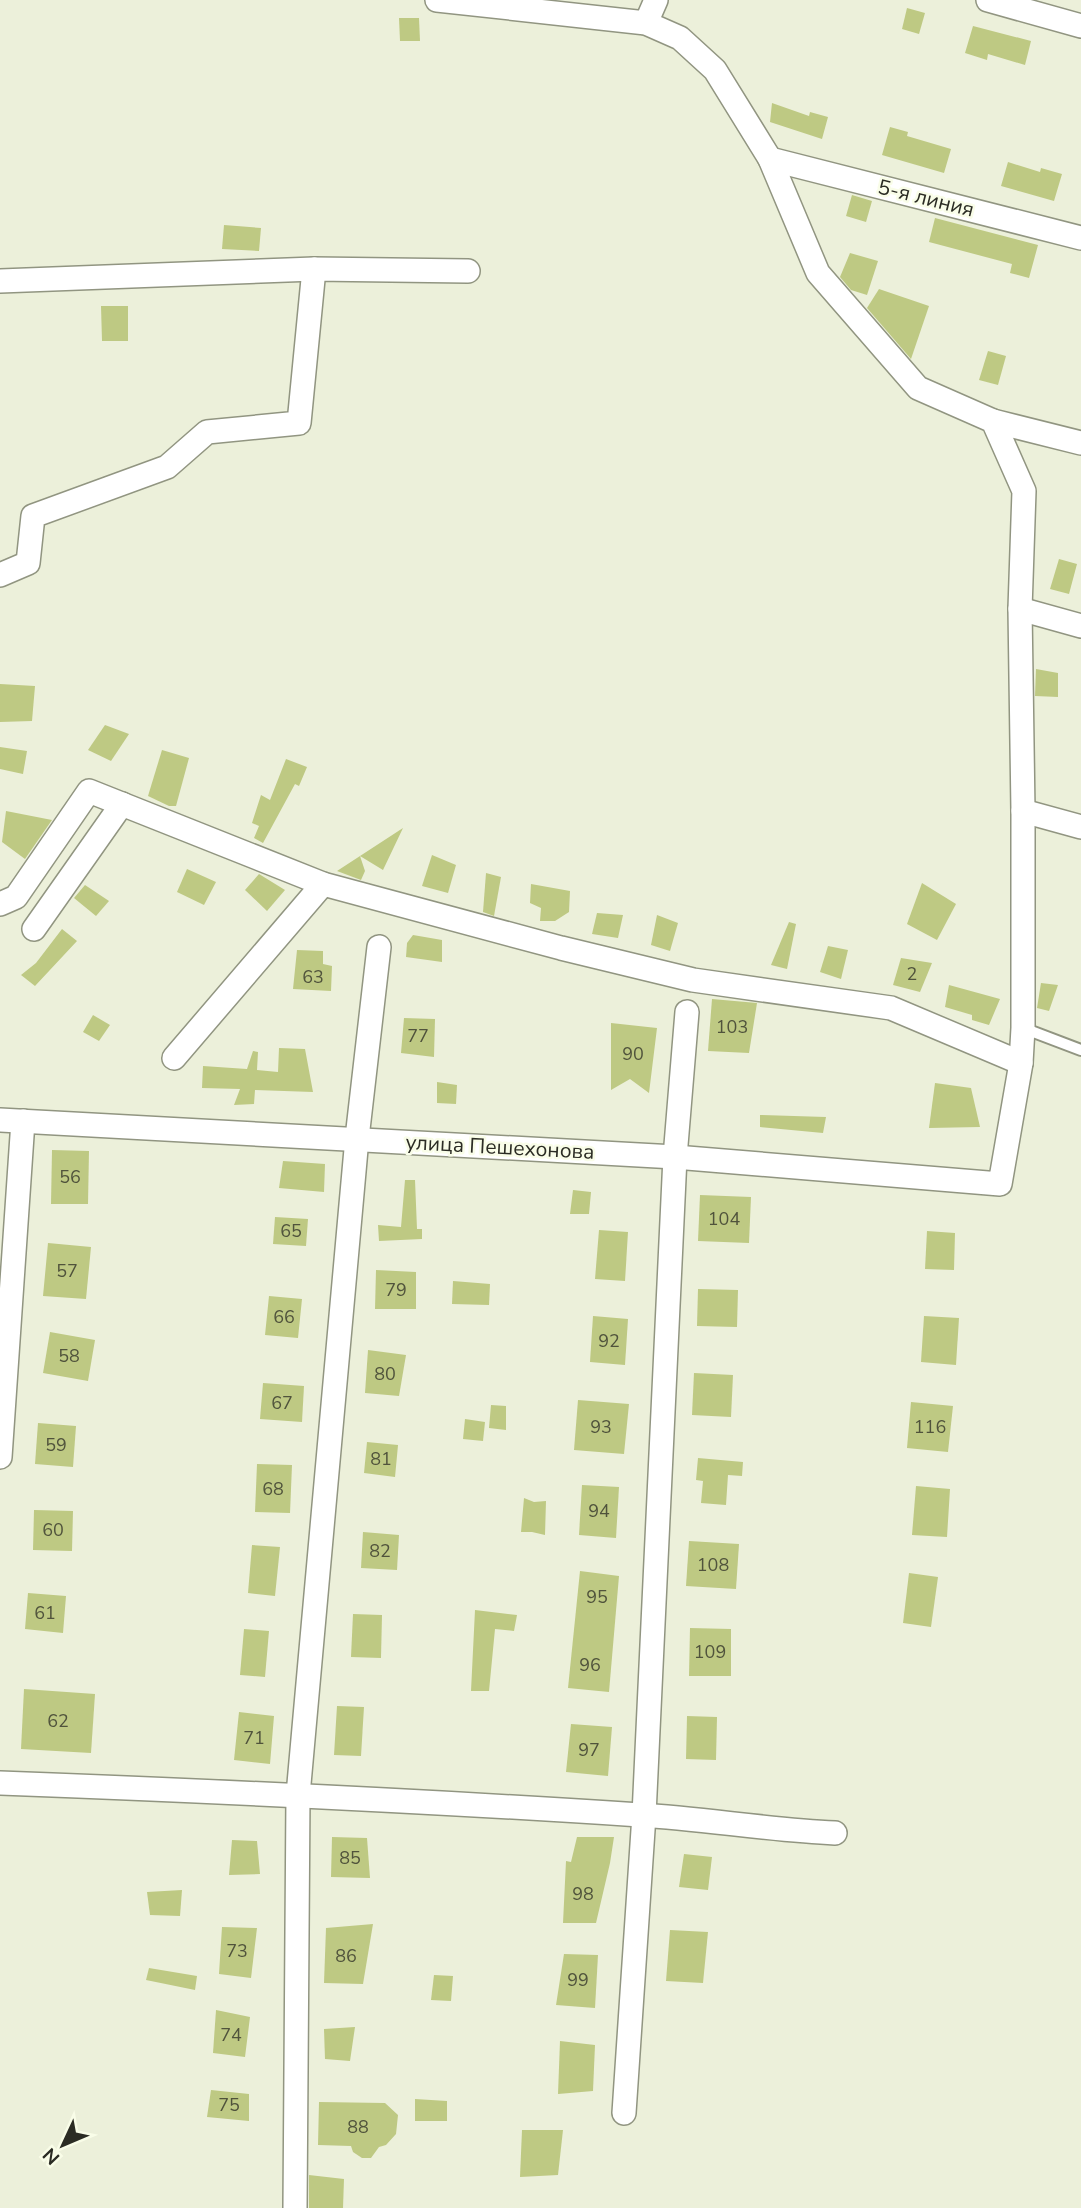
<svg xmlns="http://www.w3.org/2000/svg" width="1081" height="2208" font-family="'Nunito Sans',sans-serif">
	<style>
		.building { fill: #bec983 }
		.lines { fill: none; stroke-linecap: round; stroke-linejoin: round }
		.lane-casing { stroke: #919581; stroke-width: 14 }
		.street-casing { stroke: #919581; stroke-width: 26 }
		.lane { stroke: #fff; stroke-width: 10 }
		.street { stroke: #fff; stroke-width: 23 }
		.labels { text-anchor: middle; stroke-width: 5; stroke-linejoin: round; paint-order: stroke }
		.number-label { font-size: 18px; fill: #50533c }
		.street-label { font-size: 21px; fill: #2b2c24; stroke: #f9fde8 }
	</style>
	<rect width="100%" height="100%" fill="#ecf0da"/>
	<g class="building">
		<polygon points="907,8 925,13 919,34 902,29"/>
		<polygon points="399,18 419,18 420,41 400,41"/>
		<polygon points="973,26 1031,41 1025,65 988,54 987,60 965,53"/>
		<polygon points="772,103 809,116 810,112 828,117 822,139 770,122"/>
		<polygon points="890,127 908,132 907,136 951,149 944,173 882,155"/>
		<polygon points="1008,162 1040,172 1041,168 1062,174 1054,201 1001,186"/>
		<polygon points="852,195 872,201 866,222 846,216"/>
		<polygon points="935,218 1038,245 1029,278 1010,273 1012,264 929,242"/>
		<polygon points="224,225 261,228 259,251 222,249"/>
		<polygon points="850,253 878,261 867,295 851,290 840,277"/>
		<polygon points="879,289 929,306 911,359 867,308"/>
		<polygon points="101,306 128,306 128,341 102,341"/>
		<polygon points="988,351 1006,356 998,385 979,380"/>
		<polygon points="1059,559 1077,564 1069,594 1050,589"/>
		<polygon points="1036,669 1058,673 1058,697 1035,696"/>
		<polygon points="0,684 35,686 32,721 0,722"/>
		<polygon points="105,725 129,734 111,761 88,750"/>
		<polygon points="0,747 27,751 23,774 0,769"/>
		<polygon points="162,750 189,758 176,806 169,806 148,796"/>
		<polygon points="286,759 307,767 299,786 295,784 263,843 254,838 259,826 252,823 261,795 270,800"/>
		<polygon points="6,811 52,820 25,859 2,842"/>
		<polygon points="403,828 383,870 360,856 365,871 361,880 337,871"/>
		<polygon points="432,855 456,865 448,893 422,886"/>
		<polygon points="187,869 216,882 204,905 177,892"/>
		<polygon points="486,873 501,877 494,916 483,912"/>
		<polygon points="259,874 285,890 267,911 245,890"/>
		<polygon points="922,883 956,904 937,940 907,924"/>
		<polygon points="531,884 570,891 569,912 555,921 540,921 541,908 530,903"/>
		<polygon points="85,885 109,901 96,916 74,898"/>
		<polygon points="597,913 623,915 618,938 592,934"/>
		<polygon points="657,915 678,923 670,951 651,945"/>
		<polygon points="789,922 796,924 787,969 771,965"/>
		<polygon points="62,929 77,941 35,986 21,975 36,963"/>
		<polygon points="413,935 442,940 442,962 406,957 407,943"/>
		<polygon points="828,946 848,950 841,979 820,972"/>
		<polygon points="297,950 323,951 323,964 332,966 331,991 293,989"/>
		<polygon points="901,958 932,963 920,992 893,985"/>
		<polygon points="1041,983 1058,985 1049,1011 1037,1008"/>
		<polygon points="949,985 1000,999 989,1025 972,1020 972,1015 945,1007"/>
		<polygon points="712,999 757,1003 749,1053 708,1051"/>
		<polygon points="93,1015 110,1025 99,1041 83,1032"/>
		<polygon points="404,1018 435,1019 434,1057 401,1053"/>
		<polygon points="611,1023 657,1028 649,1093 630,1079 611,1090"/>
		<polygon points="279,1048 305,1049 313,1092 255,1090 254,1104 234,1105 240,1089 202,1088 203,1066 247,1069 253,1051 258,1052 257,1070 278,1072"/>
		<polygon points="437,1082 457,1085 456,1104 437,1103"/>
		<polygon points="935,1083 971,1088 980,1127 929,1128"/>
		<polygon points="760,1115 826,1117 823,1133 760,1127"/>
		<polygon points="52,1150 89,1151 88,1204 51,1204"/>
		<polygon points="283,1161 325,1164 324,1192 279,1188"/>
		<polygon points="405,1180 415,1180 417,1229 422,1229 422,1239 379,1241 378,1225 401,1227"/>
		<polygon points="573,1190 591,1192 589,1214 570,1214"/>
		<polygon points="700,1195 751,1197 749,1243 698,1241"/>
		<polygon points="275,1217 308,1219 306,1246 273,1244"/>
		<polygon points="599,1230 628,1232 625,1281 595,1279"/>
		<polygon points="927,1231 955,1233 954,1270 925,1269"/>
		<polygon points="48,1243 91,1247 86,1299 43,1296"/>
		<polygon points="376,1270 416,1272 416,1309 375,1309"/>
		<polygon points="453,1281 490,1284 489,1305 452,1304"/>
		<polygon points="698,1289 738,1290 737,1327 697,1326"/>
		<polygon points="269,1296 302,1299 298,1338 265,1335"/>
		<polygon points="593,1316 628,1319 625,1365 590,1362"/>
		<polygon points="924,1316 959,1318 956,1365 921,1362"/>
		<polygon points="50,1332 95,1340 88,1381 43,1373"/>
		<polygon points="368,1350 406,1355 399,1396 365,1393"/>
		<polygon points="694,1373 733,1375 731,1417 692,1415"/>
		<polygon points="263,1383 304,1386 302,1422 260,1419"/>
		<polygon points="578,1400 629,1404 624,1454 574,1450"/>
		<polygon points="911,1402 953,1406 948,1452 907,1448"/>
		<polygon points="491,1405 506,1406 506,1430 489,1428"/>
		<polygon points="465,1419 485,1422 483,1441 463,1439"/>
		<polygon points="38,1423 76,1426 73,1467 35,1464"/>
		<polygon points="367,1442 398,1445 395,1477 364,1473"/>
		<polygon points="698,1458 743,1462 742,1476 728,1475 726,1505 701,1503 703,1481 696,1480"/>
		<polygon points="257,1464 292,1465 290,1513 255,1512"/>
		<polygon points="582,1485 619,1487 616,1538 579,1535"/>
		<polygon points="916,1486 950,1489 947,1537 912,1535"/>
		<polygon points="524,1498 534,1502 546,1501 545,1535 532,1532 521,1532"/>
		<polygon points="34,1510 73,1511 72,1551 33,1550"/>
		<polygon points="363,1532 399,1535 397,1570 361,1568"/>
		<polygon points="689,1541 739,1544 736,1589 686,1586"/>
		<polygon points="252,1545 280,1547 275,1596 248,1593"/>
		<polygon points="580,1571 619,1576 609,1692 568,1688"/>
		<polygon points="909,1573 938,1577 931,1627 903,1623"/>
		<polygon points="28,1593 66,1596 63,1633 25,1629"/>
		<polygon points="475,1610 517,1615 514,1631 495,1629 489,1691 471,1691"/>
		<polygon points="353,1614 382,1615 381,1658 351,1657"/>
		<polygon points="690,1628 731,1629 731,1676 689,1676"/>
		<polygon points="244,1629 269,1631 265,1677 240,1675"/>
		<polygon points="24,1689 95,1694 91,1753 21,1749"/>
		<polygon points="337,1706 364,1707 361,1756 334,1755"/>
		<polygon points="239,1712 274,1716 270,1764 234,1760"/>
		<polygon points="687,1716 717,1717 716,1760 686,1759"/>
		<polygon points="571,1724 612,1727 608,1776 566,1772"/>
		<polygon points="332,1837 367,1838 370,1878 331,1877"/>
		<polygon points="577,1837 614,1837 610,1863 596,1923 563,1923 566,1861 571,1862"/>
		<polygon points="232,1840 257,1841 260,1874 229,1875"/>
		<polygon points="684,1854 712,1857 708,1890 679,1887"/>
		<polygon points="182,1890 180,1916 150,1915 147,1892"/>
		<polygon points="373,1924 363,1984 324,1983 326,1928"/>
		<polygon points="222,1927 257,1928 251,1978 219,1974"/>
		<polygon points="670,1930 708,1932 703,1983 666,1981"/>
		<polygon points="564,1954 598,1955 595,2008 556,2005"/>
		<polygon points="149,1968 197,1976 195,1990 146,1980"/>
		<polygon points="434,1975 453,1976 451,2001 431,2000"/>
		<polygon points="216,2010 250,2017 245,2057 213,2053"/>
		<polygon points="355,2027 350,2061 325,2059 324,2029"/>
		<polygon points="560,2041 595,2045 593,2091 558,2094"/>
		<polygon points="211,2090 249,2094 249,2121 207,2117"/>
		<polygon points="415,2099 447,2101 447,2121 415,2121"/>
		<polygon points="319,2102 385,2103 398,2115 396,2134 386,2145 379,2147 371,2158 362,2158 353,2152 351,2146 318,2145"/>
		<polygon points="522,2130 563,2130 558,2175 520,2177"/>
		<polygon points="309,2175 344,2179 343,2208 309,2208"/>
	</g>
	<g class="lines">
		<g class="lane-casing">
			<polyline id="lane" points="1023,1028 1081,1050"/>
		</g>
		<g class="street-casing">
			<g id="street">
				<polyline points="988,0 1081,26"/>
				<polyline points="646,23 656,0"/>
				<polyline points="770,159 1081,238"/>
				<polyline points="0,281 314,269 468,271"/>
				<polyline points="993,421 1081,443"/>
				<polyline points="0,575 28,563 33,516 167,467 207,432 299,423 314,269"/>
				<polyline points="1020,609 1081,626"/>
				<polyline points="1023,811 1081,827"/>
				<polyline points="0,904 16,897 89,791 323,884 561,948 693,980 891,1008 1021,1063"/>
				<polyline points="34,929 122,804"/>
				<polyline points="174,1058 323,884"/>
				<polyline points="0,1120 675,1157 1000,1184 1021,1063 1023,1028 1023,811 1020,609 1024,491 993,421 918,388 818,273 770,159 715,70 680,38 646,23 437,0"/>
				<polyline points="0,1457 23,1121"/>
				<path d="M0,1783c213,8 427,18 640,32 65,4 130,15 195,18"/>
				<polyline points="624,2113 644,1815 675,1157 687,1012"/>
				<polyline points="295,2208 298,1795 357,1138 379,947"/>
			</g>
		</g>
		<use href="#lane" class="lane"/>
		<use href="#street" class="street"/>
	</g>
	<g class="labels">
		<g class="number-label">
			<text x="912" y="980">2</text>
			<text x="313" y="983">63</text>
			<text x="732" y="1033">103</text>
			<text x="418" y="1042">77</text>
			<text x="633" y="1060">90</text>
			<text x="70" y="1183">56</text>
			<text x="724" y="1225">104</text>
			<text x="291" y="1237">65</text>
			<text x="67" y="1277">57</text>
			<text x="396" y="1296">79</text>
			<text x="284" y="1323">66</text>
			<text x="609" y="1347">92</text>
			<text x="69" y="1362">58</text>
			<text x="385" y="1380">80</text>
			<text x="282" y="1409">67</text>
			<text x="601" y="1433">93</text>
			<text x="930" y="1433">116</text>
			<text x="56" y="1451">59</text>
			<text x="381" y="1465">81</text>
			<text x="273" y="1495">68</text>
			<text x="599" y="1517">94</text>
			<text x="53" y="1536">60</text>
			<text x="380" y="1557">82</text>
			<text x="713" y="1571">108</text>
			<text x="597" y="1603">95</text>
			<text x="45" y="1619">61</text>
			<text x="710" y="1658">109</text>
			<text x="590" y="1671">96</text>
			<text x="58" y="1727">62</text>
			<text x="254" y="1744">71</text>
			<text x="589" y="1756">97</text>
			<text x="350" y="1864">85</text>
			<text x="583" y="1900">98</text>
			<text x="237" y="1957">73</text>
			<text x="346" y="1962">86</text>
			<text x="578" y="1986">99</text>
			<text x="231" y="2041">74</text>
			<text x="229" y="2111">75</text>
			<text x="358" y="2133">88</text>
		</g>
		<g class="street-label">
			<text transform="translate(926 198) rotate(14)" y="7">5-я линия</text>
			<text transform="translate(500 1147) rotate(3)" y="7">улица Пешехонова</text>
		</g>
	</g>
	<g transform="translate(63 2145) rotate(226)" stroke="#f9fde8" stroke-width="5" paint-order="stroke">
	<path d="M0-5L12 26L0 18L-12 26Z" fill="#2b2c24"/>
	<text y="-10" font-size="19" font-weight="bold" text-anchor="middle" fill="#2b2c24">N</text>
	</g>
</svg>
